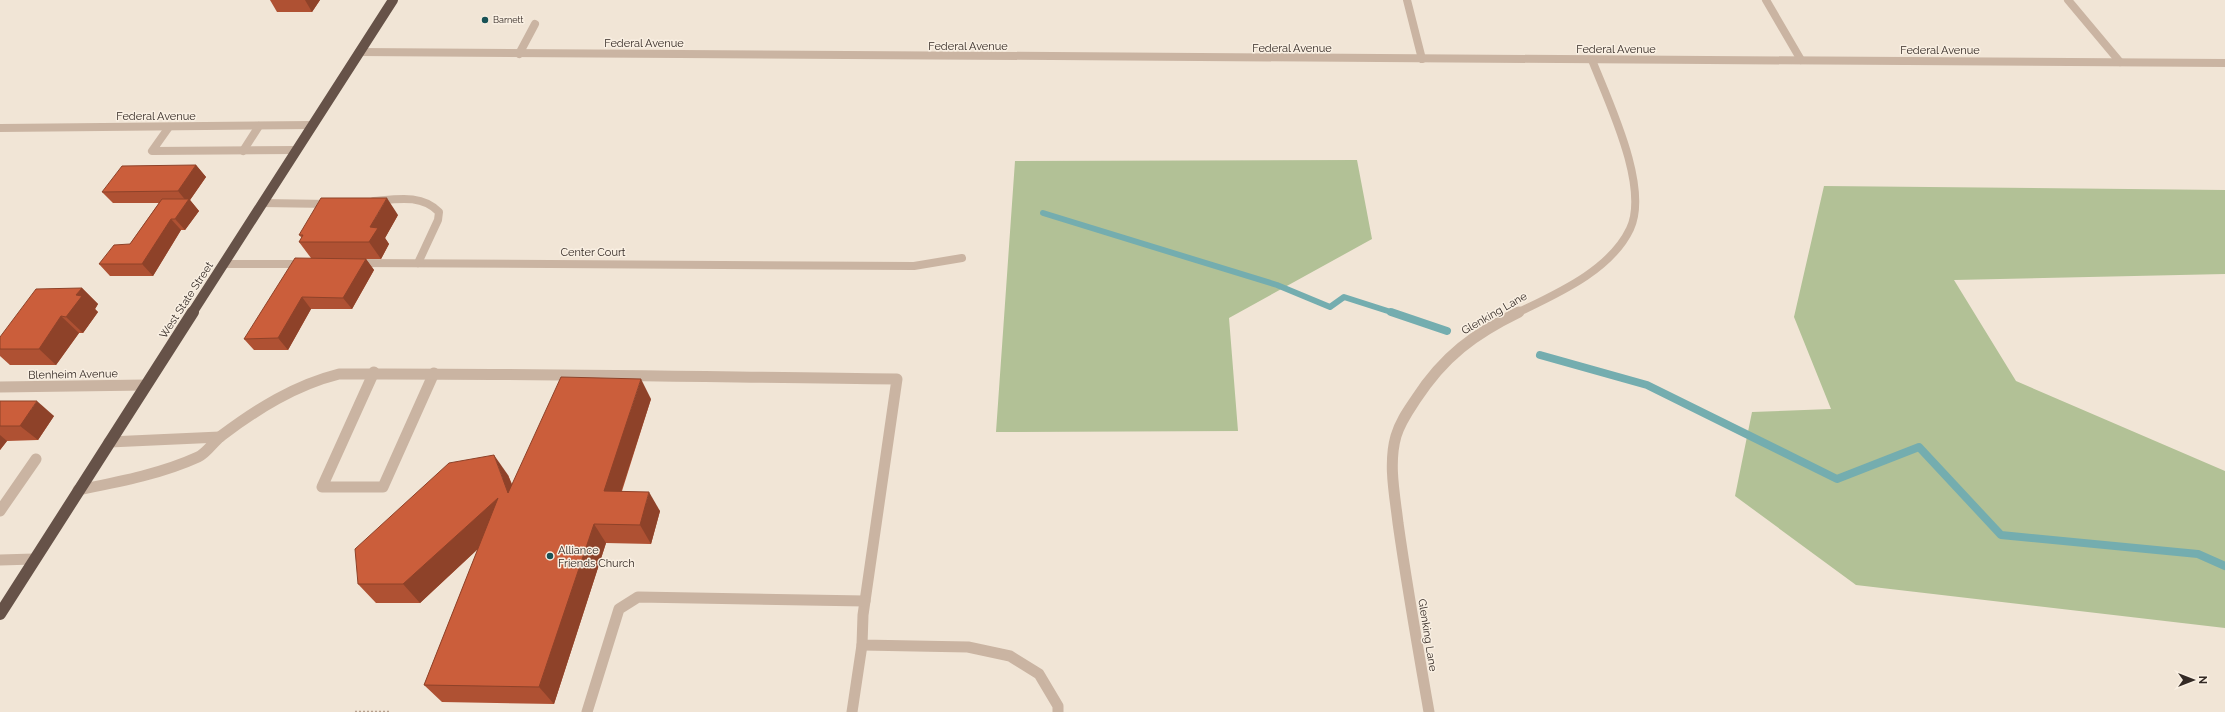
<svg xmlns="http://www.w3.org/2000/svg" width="2225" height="712" font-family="Raleway,sans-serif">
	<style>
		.green { fill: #b2c196 }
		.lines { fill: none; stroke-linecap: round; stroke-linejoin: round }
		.stream-far1 { stroke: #74adaf; stroke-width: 6 }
		.stream { stroke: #74adaf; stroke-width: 8 }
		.path { stroke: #b59e8c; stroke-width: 2.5; stroke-dasharray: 2 2; stroke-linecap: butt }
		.service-far1 { stroke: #cab4a2; stroke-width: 8 }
		.service { stroke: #cab4a2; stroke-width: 11 }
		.minor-far1 { stroke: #cab4a2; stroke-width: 8 }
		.minor { stroke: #cab4a2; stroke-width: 11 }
		.trunk-far1 { stroke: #665248; stroke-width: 10 }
		.trunk { stroke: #665248; stroke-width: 12 }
		.wall { fill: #af5133 }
		.shaded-wall { fill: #8e4229 }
		.building { fill: #cb5e3b; stroke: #8e4229 }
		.poi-dot { fill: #195256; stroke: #f9efe2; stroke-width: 1.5 }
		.labels { text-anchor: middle; stroke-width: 3; stroke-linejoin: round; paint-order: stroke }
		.far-poi-label { font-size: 9px; fill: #342a25; stroke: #f9efe2; text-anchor: start }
		.street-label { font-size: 11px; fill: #342a25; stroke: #f9efe2 }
		.poi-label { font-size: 11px; fill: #342a25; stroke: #f9efe2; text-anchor: start }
	</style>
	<rect width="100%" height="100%" fill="#f1e5d6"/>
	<g class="green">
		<polygon points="1357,160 1372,239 1229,318 1238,431 996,432 1015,161"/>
		<polygon points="1824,186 2225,190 2225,274 1954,280 2016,381 2225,471 2225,628 1856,585 1735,496 1752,412 1831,409 1794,317"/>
	</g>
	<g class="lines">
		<polyline class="stream-far1" points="1043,213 1277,285 1330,307 1344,297 1394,313"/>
		<g class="stream">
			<polyline points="1391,312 1447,331"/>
			<polyline points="1540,355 1647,385 1837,479 1919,447 2001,535 2198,554 2225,566"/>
		</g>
		<polyline class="path" points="355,712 389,712"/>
		<g class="service-far1">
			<polyline points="519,54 535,24"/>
			<polyline points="169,127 152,151 296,150"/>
			<polyline points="243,151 259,126"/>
			<path d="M374,201c23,-2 48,-7 65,11l-1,8 -20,43"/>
			<polyline points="262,203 330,204"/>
		</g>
		<g class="service">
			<polyline points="374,372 322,487 383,487 434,373"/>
			<polyline points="109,442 220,437"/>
			<path d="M78,490c40,-8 83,-16 120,-33 9,-4 15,-15 23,-21 36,-27 74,-51 118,-62 186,-1 372,3 558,5l-34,236 -1,30 106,2 42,9 29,18 19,32v6"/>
			<polyline points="0,511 36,459"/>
			<polyline points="0,560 34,559"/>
			<polyline points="587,712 619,609 638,597 865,601"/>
			<polyline points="852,712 862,645"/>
		</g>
		<g class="minor-far1">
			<polyline points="1407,0 1422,59"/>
			<polyline points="1766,0 1801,60"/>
			<polyline points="2068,0 2120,62"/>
			<polyline points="359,52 2225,63"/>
			<polyline points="0,128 313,125"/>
			<polyline points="357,263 914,266 962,258"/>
			<polyline points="223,264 305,264"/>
			<path d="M1517,313c39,-19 93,-42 113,-84 20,-42 -22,-128 -38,-169"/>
		</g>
		<g class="minor">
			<polyline points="0,387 146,385"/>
			<path d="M1429,712c-11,-63 -22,-125 -31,-189 -3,-27 -10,-59 -2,-87 4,-14 12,-25 20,-37 28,-43 58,-65 103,-87"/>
		</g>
		<polyline class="trunk-far1" points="192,313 393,0"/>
		<polyline class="trunk" points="0,614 193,312"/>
	</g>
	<g class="wall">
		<polygon points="270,0 320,0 312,12 277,12"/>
		<polygon points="196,165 206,177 190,200 199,211 185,230 181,230 153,276 110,276 99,264 130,244 159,203 113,203 102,192"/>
		<polygon points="398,215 385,238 389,244 381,259 366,259 374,270 352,309 311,309 288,350 254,350 244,339 311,258 299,242 302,238 299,235"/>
		<polygon points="82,288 98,304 95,309 98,312 83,333 79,333 56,365 10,365 0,356 0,337"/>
		<polygon points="651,399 622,491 660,511 651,544 606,543 554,704 442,702 424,685 478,549 420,603 376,603 358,584 508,475 512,484"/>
		<polygon points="0,401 54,416 38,440 7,441 0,450"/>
	</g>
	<g class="shaded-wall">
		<polygon points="305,0 320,0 312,12"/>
		<polygon points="196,165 206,177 190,200 199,211 185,230 175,219 187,202 178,191"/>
		<polygon points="387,198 398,215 385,238 389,244 381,259 369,242 370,227"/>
		<polygon points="171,219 181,230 153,276 142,264"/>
		<polygon points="366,259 374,270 352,309 343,298"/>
		<polygon points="82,288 98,304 95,309 98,312 83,333 66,317 76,295"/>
		<polygon points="302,297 311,309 288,350 278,338"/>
		<polygon points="61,316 79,333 56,365 39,349"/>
		<polygon points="641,379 651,399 615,510 604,491"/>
		<polygon points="37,401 54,416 38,440 20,426"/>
		<polygon points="0,435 7,441 0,450"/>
		<polygon points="494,455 508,475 522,512 508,493"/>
		<polygon points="649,492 660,511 651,544 640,525"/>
		<polygon points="498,498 512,517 420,603 403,584"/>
		<polygon points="594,524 606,543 554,704 539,687"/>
	</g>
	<g class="building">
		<polygon points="196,165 178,191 102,192 122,166"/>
		<polygon points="321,198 387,198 370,227 378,228 369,242 299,242 303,235 299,235"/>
		<polygon points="162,199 189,199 175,219 171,219 142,264 99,264 114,245 130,244"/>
		<polygon points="295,258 366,259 343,298 302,297 278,338 244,339"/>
		<polygon points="82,288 76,295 82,296 66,317 61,316 39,349 0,349 0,337 36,289"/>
		<polygon points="561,377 641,379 604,491 649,492 640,525 594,524 539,687 424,685 498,498 403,584 358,584 355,549 449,463 494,455 508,493"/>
		<polygon points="0,401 37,401 20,426 0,426"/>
	</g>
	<g class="poi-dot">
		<circle cx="485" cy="20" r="4"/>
		<circle cx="550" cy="556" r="4"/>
	</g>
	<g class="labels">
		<g class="far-poi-label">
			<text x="493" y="23">Barnett</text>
		</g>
		<g class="street-label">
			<text x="644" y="47">Federal Avenue</text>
			<text x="968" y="50">Federal Avenue</text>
			<text x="1292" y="52">Federal Avenue</text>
			<text x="1616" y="53">Federal Avenue</text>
			<text x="1940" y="54">Federal Avenue</text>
			<text x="156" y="120">Federal Avenue</text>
			<text x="593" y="256">Center Court</text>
			<text transform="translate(186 300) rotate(-57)" y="4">West State Street</text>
			<text transform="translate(1494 313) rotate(-30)" y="4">Glenking Lane</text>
			<text transform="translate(73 374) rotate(-1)" y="4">Blenheim Avenue</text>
			<text transform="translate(1428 635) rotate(81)" y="4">Glenking Lane</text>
		</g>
		<g class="poi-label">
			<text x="558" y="554">Alliance<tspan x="558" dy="13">Friends Church</tspan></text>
		</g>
	</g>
	<g transform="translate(2193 680) rotate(90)" stroke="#f9efe2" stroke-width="3" paint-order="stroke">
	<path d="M0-3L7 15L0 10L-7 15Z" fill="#342a25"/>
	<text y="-6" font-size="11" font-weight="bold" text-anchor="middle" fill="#342a25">N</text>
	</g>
</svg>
